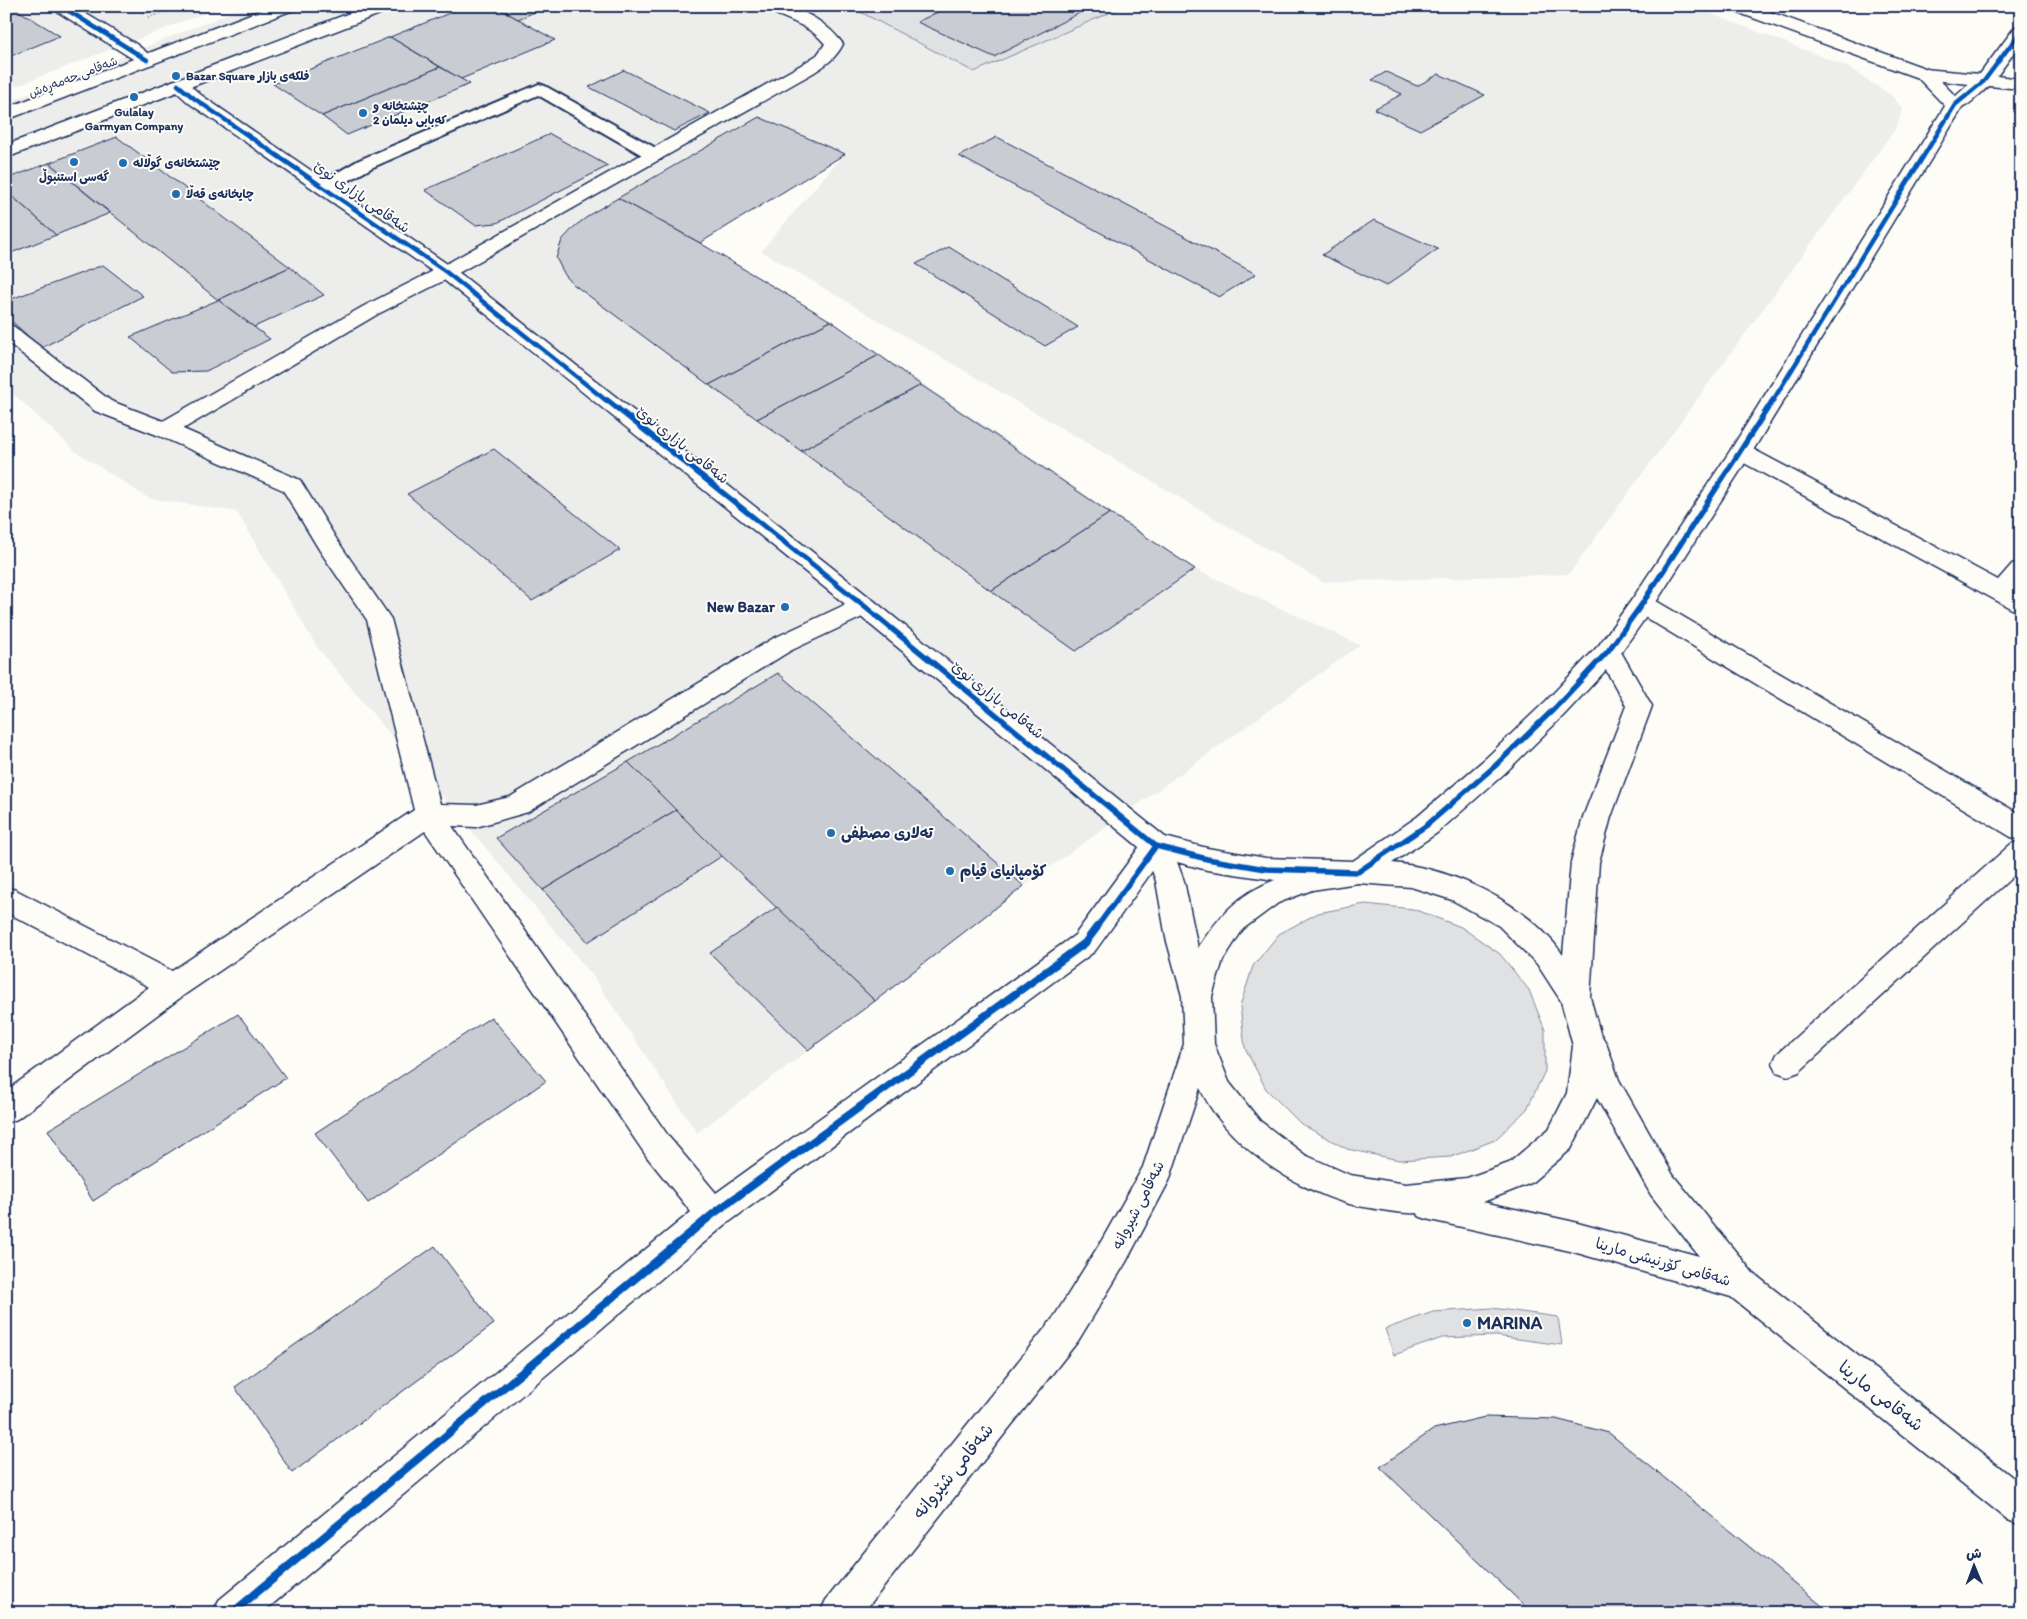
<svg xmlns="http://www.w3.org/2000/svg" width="2027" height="1619" font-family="Itim,'Playpen Sans Arabic',sans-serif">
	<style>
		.built { fill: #edeeec }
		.green { fill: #e0e1e3; stroke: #7e88a0 }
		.building { fill: #c9ccd3; stroke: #1b2f5e }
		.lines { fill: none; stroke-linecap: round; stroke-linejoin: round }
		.lane-casing { stroke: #1b2f5e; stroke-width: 4 }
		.street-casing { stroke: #1b2f5e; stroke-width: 3 }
		.secondary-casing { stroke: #1b2f5e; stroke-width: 3 }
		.primary-casing { stroke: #1b2f5e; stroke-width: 3 }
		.highway-casing { stroke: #1b2f5e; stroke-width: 3 }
		.path { stroke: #1b2f5e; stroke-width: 2.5; stroke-dasharray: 0.5 2.5; stroke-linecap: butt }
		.lane { fill: #fdfcf7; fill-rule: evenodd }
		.street { fill: #fdfcf7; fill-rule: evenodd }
		.secondary { fill: #fdfcf7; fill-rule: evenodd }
		.primary { fill: #fdfcf7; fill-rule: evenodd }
		.highway { fill: #fdfcf7; fill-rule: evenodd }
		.cycleway-far2-casing { stroke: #fdfcf7; stroke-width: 7 }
		.cycleway-far1-casing { stroke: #fdfcf7; stroke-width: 9 }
		.cycleway-casing { stroke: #fdfcf7; stroke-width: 11 }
		.cycleway-far2 { stroke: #0057b8; stroke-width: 4.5 }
		.cycleway-far1 { stroke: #0057b8; stroke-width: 5.5 }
		.cycleway { stroke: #0057b8; stroke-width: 8 }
		.poi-dot { fill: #1f6fb2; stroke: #fdfcf7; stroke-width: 2 }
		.labels { text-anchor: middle; stroke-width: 4; stroke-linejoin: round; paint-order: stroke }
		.far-poi-label { font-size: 12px; font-weight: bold; fill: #1b2f5e; stroke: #fdfcf7; text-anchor: start }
		.far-street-label { font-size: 12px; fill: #1b2f5e; stroke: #fdfcf7 }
		.street-label { font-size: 15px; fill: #1b2f5e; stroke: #fdfcf7 }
		.poi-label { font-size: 15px; font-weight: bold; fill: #1b2f5e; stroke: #fdfcf7; text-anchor: start }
		.near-poi-label { font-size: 18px; font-weight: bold; fill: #1b2f5e; stroke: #fdfcf7; text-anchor: start }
		.near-street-label { font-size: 18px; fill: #1b2f5e; stroke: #fdfcf7 }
	</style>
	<rect width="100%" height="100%" fill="#fdfcf7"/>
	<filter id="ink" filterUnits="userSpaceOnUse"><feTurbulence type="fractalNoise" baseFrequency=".02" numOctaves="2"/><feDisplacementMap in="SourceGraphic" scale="10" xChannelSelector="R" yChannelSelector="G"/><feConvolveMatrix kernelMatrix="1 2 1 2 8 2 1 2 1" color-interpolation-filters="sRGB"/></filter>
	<g filter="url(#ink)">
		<g class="built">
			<polygon points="6,6 223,6 6,90"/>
			<polygon points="247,6 852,6 977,70 1125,6 1691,6 1846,66 1892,96 1903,109 1896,128 1569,574 1323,582 761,251 843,155 700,243 831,321 1195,569 1360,645 1024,886 875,1001 697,1133 592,975 317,647 237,512 148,498 75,451 6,387 6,103"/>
		</g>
		<g class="green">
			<polygon points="849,6 1125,6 974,72"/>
			<polygon points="1365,904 1413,909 1461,927 1500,954 1529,990 1545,1030 1545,1071 1527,1109 1495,1140 1451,1157 1399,1160 1347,1149 1301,1124 1266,1089 1245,1048 1240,1006 1253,966 1279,934 1318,913"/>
			<polygon points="1492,1308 1558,1317 1562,1345 1496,1336 1442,1338 1394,1355 1385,1329 1433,1312"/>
		</g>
		<g class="building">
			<polygon points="6,6 11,6 60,36 6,58"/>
			<polygon points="133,6 162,6 145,13"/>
			<polygon points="467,6 495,6 555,40 461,79 390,37"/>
			<polygon points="495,6 549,6 518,19"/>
			<polygon points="950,6 1093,6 994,57 917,22"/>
			<polygon points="390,37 440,67 322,116 273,84"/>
			<polygon points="440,67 470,84 347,135 322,116"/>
			<polygon points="624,70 710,113 674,131 589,87"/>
			<polygon points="1386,72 1417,86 1439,74 1485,95 1420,130 1374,109 1402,94 1372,80"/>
			<polygon points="759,117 845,154 700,243 618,198"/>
			<polygon points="550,134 608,166 497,223 475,225 425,190"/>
			<polygon points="117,137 290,267 218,300 49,163"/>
			<polygon points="997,137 1256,274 1219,297 959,156"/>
			<polygon points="49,163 110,213 56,235 6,191 6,179"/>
			<polygon points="6,191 56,235 6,255"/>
			<polygon points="618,198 700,243 831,321 709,385 573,284 565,275 556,258 562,240 575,226 594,212"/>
			<polygon points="1374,220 1438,249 1386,286 1322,255"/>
			<polygon points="949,247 1078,327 1045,346 916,264"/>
			<polygon points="103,265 143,296 41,348 6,316 6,301"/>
			<polygon points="290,267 324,295 254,327 218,300"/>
			<polygon points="218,300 270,339 206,371 172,372 130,337"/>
			<polygon points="831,321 879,355 757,419 709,385"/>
			<polygon points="879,355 921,385 801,451 757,419"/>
			<polygon points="921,385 1110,513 991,591 801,451"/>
			<polygon points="494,449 620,550 532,601 407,494"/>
			<polygon points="1110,513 1195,569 1076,651 991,591"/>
			<polygon points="778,673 1024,886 875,1001 722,856 628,762"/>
			<polygon points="628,762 676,810 543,890 496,838"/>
			<polygon points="676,810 722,856 588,942 543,890"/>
			<polygon points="777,907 875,1001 808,1050 710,953"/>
			<polygon points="238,1014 286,1078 93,1201 48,1130"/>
			<polygon points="491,1017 546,1081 368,1203 315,1133"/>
			<polygon points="435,1246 494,1324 292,1473 235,1387"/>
			<polygon points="1485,1417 1556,1419 1609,1433 1831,1613 1532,1613 1380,1467 1434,1429"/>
		</g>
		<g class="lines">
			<g class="lane-casing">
				<polygon id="lane" points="539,84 545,86 661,151 664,155 661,159 655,160 649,159 538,95 371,168 331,191 325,192 319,191 316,187 319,183 359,160"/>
			</g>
			<g class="street-casing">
				<g id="street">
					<path d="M764,6c7,0 16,-1 24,1 21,5 42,19 55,37 -7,14 -17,21 -30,29l-360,203 -75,38 -195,115 117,51 37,60 54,79 49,185 36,1 34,-8 262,-158 83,-39 9,-3 9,3 3,6 -3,6 -83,39 -262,161 -52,15 -24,-1 217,311 47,56 359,-258 71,-97 10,-3 10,3 4,8 -75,105 -370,274 -463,388h-49l6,-13 472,-388 -44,-55 -222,-326 -241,164 -167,124 -11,4v-32l143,-104 -143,-75v-25l10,3 156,81 242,-161 -47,-190 -47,-69 -37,-61 -126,-55 -62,-24 -89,-70v-17l7,2 98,75 52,20 201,-115 75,-38 362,-203 16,-10 8,-11c-14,-18 -39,-25 -59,-34z"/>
					<path d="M2021,26v17l-24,33 24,3v10l-32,-3c-12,10 -25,27 -40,23l-3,-4 23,-21 -45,-5 -6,-1 -3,-4 3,-4 6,-1 56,5 35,-47z"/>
					<polygon points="1741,445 1749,447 1998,580 2012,564 2021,562 2021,586 2017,590 2021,592 2021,611 2012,609 1733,457 1730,452 1733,447"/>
					<polygon points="1642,595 1651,598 2021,815 2021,840 2011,837 1633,610 1630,604 1633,598"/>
					<polygon points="2021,841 2021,869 1799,1072 1788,1076 1777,1072 1773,1063 1777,1054 2011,844"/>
				</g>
			</g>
			<g class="secondary-casing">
				<path id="secondary" d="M1729,6h25l176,64 34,35 -212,347 -101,158 -30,42 31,54 -41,111 -12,45 -9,135 10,36 6,10 13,37 54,95 80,98 268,211v41l-13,-5 -277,-223 -161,-46 -140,-31 -12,-4 -1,-3c-14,1 -27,-2 -41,-4 -10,-2 -21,-3 -30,-6 -56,-17 -121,-60 -146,-115l-31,93 -43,81 -48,79 -215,272h-43l6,-13 228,-283 48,-77 41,-73 41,-123 -2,-48 -16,-58 -10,-57 -11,-29 -290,-240 -416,-336 -250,-173 -20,-18 3,-4c13,-3 20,6 29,14l252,173 420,332 292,237 42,11 59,10 87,3 64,-44 68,-58 61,-58 53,-56 34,-47 97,-147 215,-345 -27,-28 -187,-68zM1606,670l20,36 -43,111 -12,45 -8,93c-35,-51 -110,-87 -171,-92l45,-30 68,-60 59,-58zM1177,862l30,8 68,10c-38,15 -55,35 -77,68l-14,-67zM1358,883l53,4 41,13 47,26 38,38 24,37 12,45 -6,47 -18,36 -40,34 -42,15 -61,6 -56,-9 -45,-20 -45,-34 -31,-39 -15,-38 -2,-48 11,-36 20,-31 35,-26 34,-13zM1597,1098l54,97 48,61 -129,-35 -87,-19 48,-19 40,-34z"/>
			</g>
			<g class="primary-casing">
				<polygon id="primary" points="53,6 73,6 136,44 156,60 153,64 147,65 141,64 55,10"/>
			</g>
			<g class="highway-casing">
				<g id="highway">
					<polygon points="271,6 295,6 293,10 6,120 6,108"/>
					<polygon points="368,6 392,6 390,10 6,158 6,145"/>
				</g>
			</g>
			<polyline class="path" points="149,17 178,7"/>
			<use href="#lane" class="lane"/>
			<use href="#street" class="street"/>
			<use href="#secondary" class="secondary"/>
			<use href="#primary" class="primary"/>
			<use href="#highway" class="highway"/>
			<g class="cycleway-far2-casing">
				<g id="cycleway-far2">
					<polyline points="61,6 147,60"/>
					<polyline points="178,85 195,99 446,272 608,402"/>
					<polyline points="1772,402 1955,105 1984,81 2021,31"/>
				</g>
			</g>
			<g class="cycleway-far1-casing">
				<g id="cycleway-far1">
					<polyline points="607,400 864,606 1156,846 1207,859 1266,869 1358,872 1427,825 1495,766 1555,708 1608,651 1642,604 1773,400"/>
					<polyline points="1096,928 1156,846"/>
				</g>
			</g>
			<g class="cycleway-casing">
				<polyline id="cycleway" points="232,1613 713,1214 1085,943 1097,927"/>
			</g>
			<use href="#cycleway-far2" class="cycleway-far2"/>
			<use href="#cycleway-far1" class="cycleway-far1"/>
			<use href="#cycleway" class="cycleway"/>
		</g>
	</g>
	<g class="poi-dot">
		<circle cx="176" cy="76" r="5"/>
		<circle cx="134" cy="97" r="5"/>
		<circle cx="363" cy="113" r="5"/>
		<circle cx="74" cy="162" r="5"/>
		<circle cx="123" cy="163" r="5"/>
		<circle cx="176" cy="194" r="5"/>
		<circle cx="785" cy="607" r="5"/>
		<circle cx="831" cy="833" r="5"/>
		<circle cx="950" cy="871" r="5"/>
		<circle cx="1467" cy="1323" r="5"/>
	</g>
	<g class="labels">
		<g class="far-poi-label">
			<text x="186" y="80">Bazar Square فلکەی بازار</text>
			<text x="373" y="110">چێشتخانە و<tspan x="373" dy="14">کەبابی دیلمان 2</tspan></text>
			<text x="134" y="116" text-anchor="middle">Gulalay<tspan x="134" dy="14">Garmyan Company</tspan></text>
			<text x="133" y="167">چێشتخانەی گوڵالە</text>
			<text x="74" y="181" text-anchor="middle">گەسی استنبوڵ</text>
			<text x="186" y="198">چایخانەی قەڵا</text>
		</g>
		<g class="far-street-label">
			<text transform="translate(73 77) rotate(-21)" y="4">شەقامی حەمەڕەش</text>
		</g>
		<g class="street-label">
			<text transform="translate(362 197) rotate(35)" y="5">شەقامی بازاری نوێ</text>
			<text transform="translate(683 445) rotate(39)" y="5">شەقامی بازاری نوێ</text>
			<text transform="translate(998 700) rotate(39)" y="5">شەقامی بازاری نوێ</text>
			<text transform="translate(1138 1205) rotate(-63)" y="5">شەقامی شیروانە</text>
			<text transform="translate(1663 1262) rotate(16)" y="5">شەقامی کۆرنیشی مارینا</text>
		</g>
		<g class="poi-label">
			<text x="775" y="612" text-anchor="end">New Bazar</text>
			<text x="841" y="838">تەلاری مصطفی</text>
			<text x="960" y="876">کۆمپانیای قیام</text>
		</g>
		<g class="near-poi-label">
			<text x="1477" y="1329">MARINA</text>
		</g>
		<g class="near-street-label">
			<text transform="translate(1881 1396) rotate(38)" y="6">شەقامی مارینا</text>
			<text transform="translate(953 1471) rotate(-51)" y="6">شەقامی شێروانە</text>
		</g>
	</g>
	<rect width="2027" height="1619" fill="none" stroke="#fdfcf7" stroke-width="25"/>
	<rect x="12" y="12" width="2002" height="1594" fill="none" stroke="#1b2f5e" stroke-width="2" filter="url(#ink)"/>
	<g transform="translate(1974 1566) rotate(359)" stroke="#fdfcf7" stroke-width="4" paint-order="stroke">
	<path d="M0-4L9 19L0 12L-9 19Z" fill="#1b2f5e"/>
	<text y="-8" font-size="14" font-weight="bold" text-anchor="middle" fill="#1b2f5e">ش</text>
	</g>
</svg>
